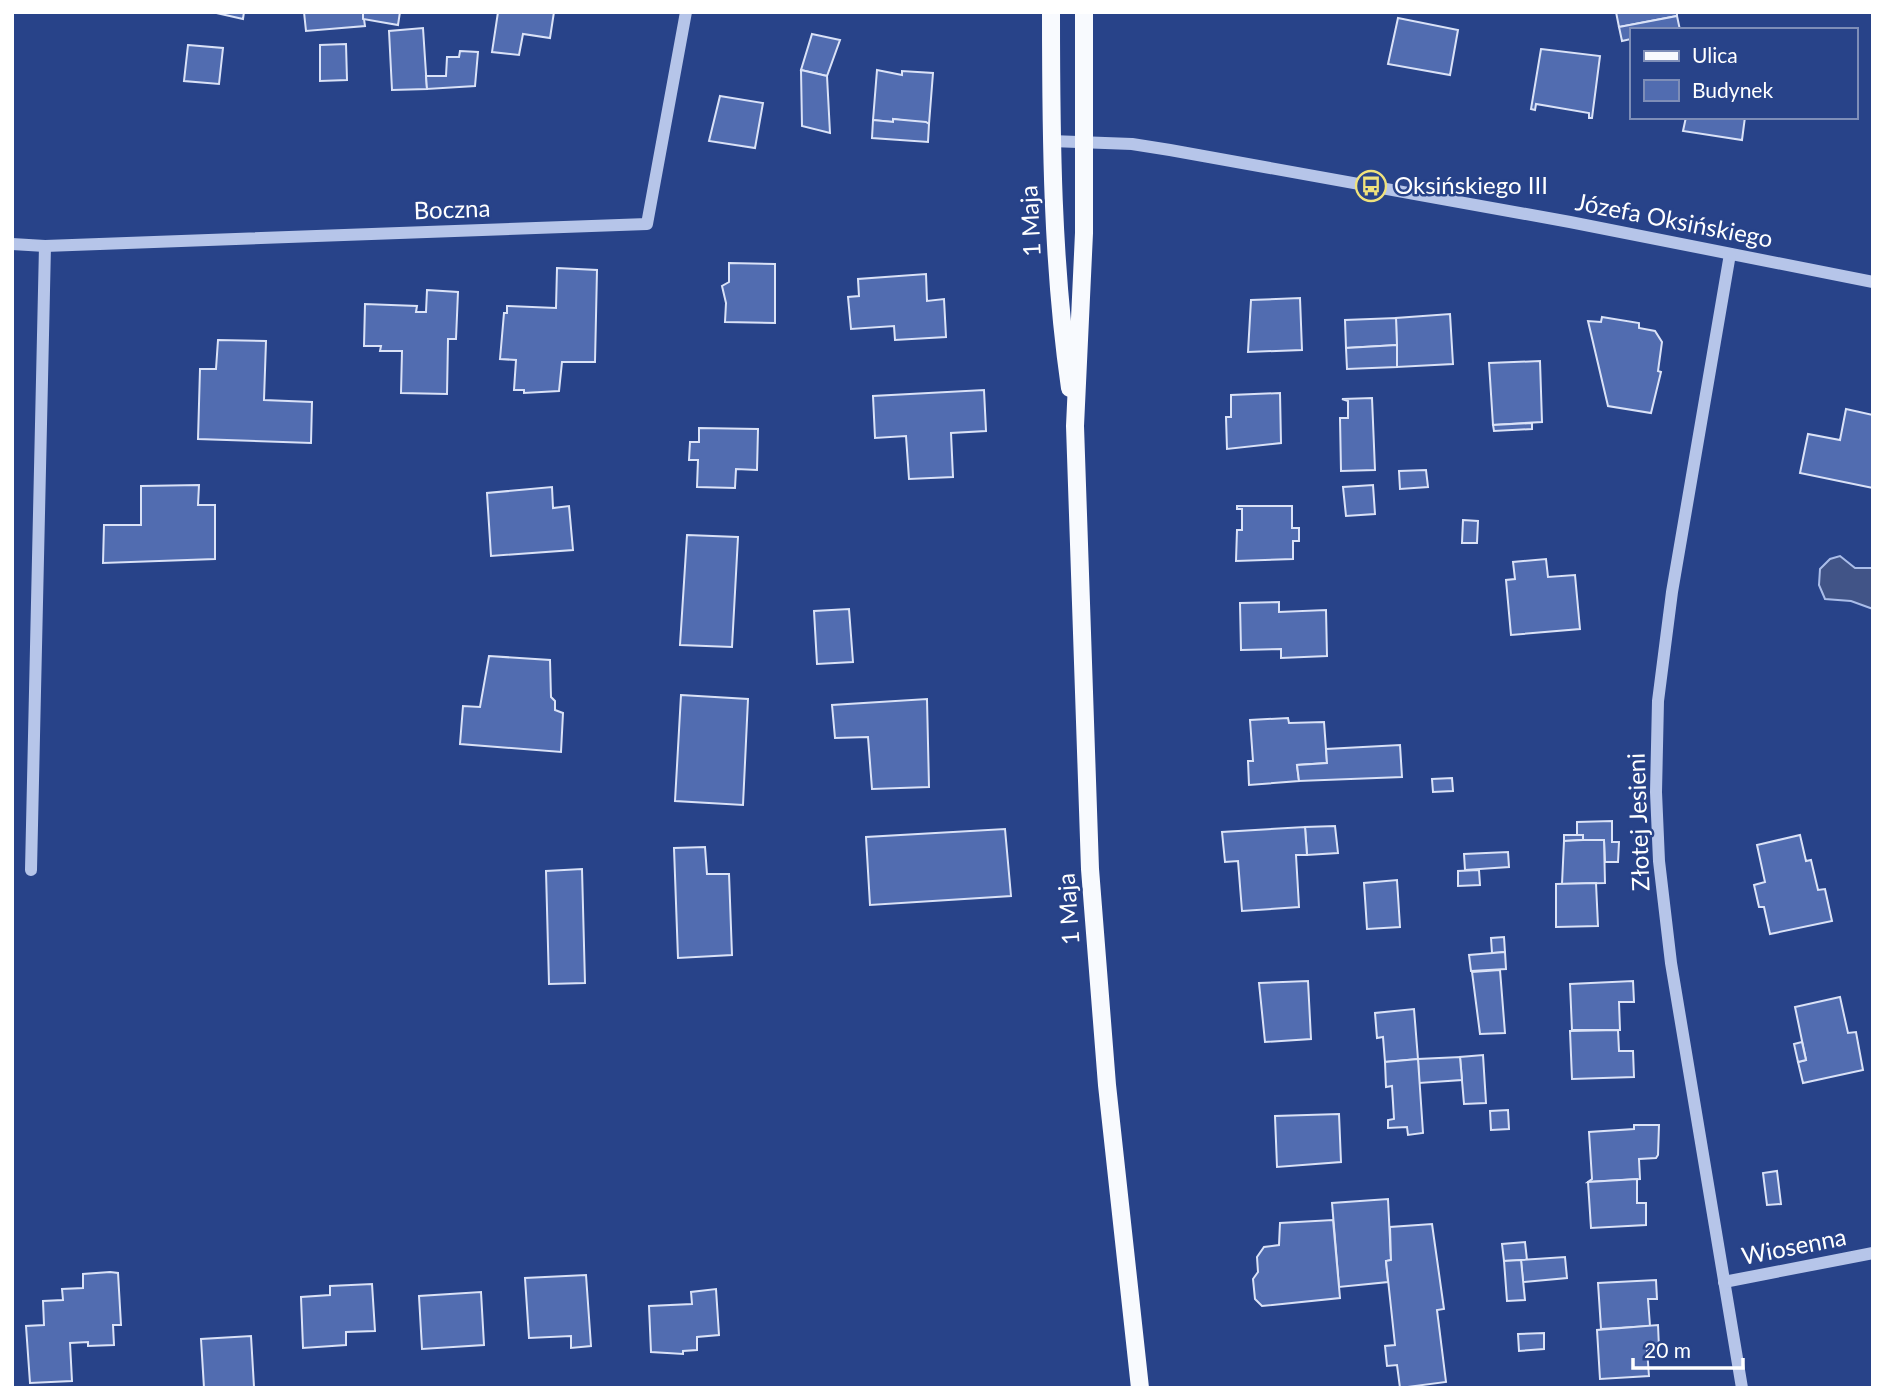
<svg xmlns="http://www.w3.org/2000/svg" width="1885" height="1400" font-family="Lato,sans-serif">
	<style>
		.water { fill: #415487; stroke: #aabde9; stroke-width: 2 }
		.building { fill: #516cb0; stroke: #dae2f7; stroke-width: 2 }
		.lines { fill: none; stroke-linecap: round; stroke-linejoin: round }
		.minor { stroke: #b6c5e9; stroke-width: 12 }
		.major { stroke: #f8fafe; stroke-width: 18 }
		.labels { text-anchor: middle; stroke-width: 5; stroke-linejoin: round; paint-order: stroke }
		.poi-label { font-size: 24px; fill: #fff; stroke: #284389; text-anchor: start }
		.street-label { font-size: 24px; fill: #fff; stroke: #284389 }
	</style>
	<rect width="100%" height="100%" fill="#284389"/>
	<polygon class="water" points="1840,556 1855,568 1873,568 1873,609 1851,601 1825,599 1819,585 1820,569 1830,559"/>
	<g class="building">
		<polygon points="212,12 244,12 243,19"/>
		<polygon points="304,12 363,12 365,26 306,31"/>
		<polygon points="363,12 400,12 398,25 363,19"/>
		<polygon points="498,12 554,12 550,38 523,34 519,55 492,52"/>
		<polygon points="1616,12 1677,12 1677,16 1619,27"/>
		<polygon points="1677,16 1680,30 1631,30 1631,39 1622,41 1619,27"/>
		<polygon points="1398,18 1458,30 1450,75 1388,64"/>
		<polygon points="423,28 427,89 392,90 389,31"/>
		<polygon points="812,34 840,40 827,76 801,70"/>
		<polygon points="346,44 347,80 320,81 320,45"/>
		<polygon points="188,45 223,48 219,84 184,81"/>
		<polygon points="1541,49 1600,56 1592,118 1589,118 1589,113 1536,104 1535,110 1531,109"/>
		<polygon points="460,51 478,52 475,86 427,89 426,76 446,76 447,57 459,57"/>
		<polygon points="801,70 827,76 830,133 802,126"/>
		<polygon points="877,70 902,75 902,71 933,73 929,124 893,119 893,122 873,120"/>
		<polygon points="720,96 763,103 755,148 709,141"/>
		<polygon points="1686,117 1745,117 1742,140 1683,131"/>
		<polygon points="893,119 926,122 929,124 928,142 872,138 873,120 893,122"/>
		<polygon points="729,263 775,264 775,323 725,322 726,303 722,286 729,282"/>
		<polygon points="557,268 597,270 595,362 562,362 559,391 524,393 524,390 514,390 516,360 500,359 504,313 507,313 507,306 556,308"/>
		<polygon points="926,274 927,301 944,299 946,337 895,340 894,326 851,329 848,297 859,296 858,279"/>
		<polygon points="427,290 458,292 456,339 448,339 447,394 401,393 402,351 380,351 381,346 364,346 365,304 417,306 416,312 426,312"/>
		<polygon points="1300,298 1302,350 1248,352 1251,300"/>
		<polygon points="1450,314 1453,364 1397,367 1396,318"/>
		<polygon points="1602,317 1639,323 1639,328 1655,331 1662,342 1658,371 1661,372 1651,413 1608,406 1588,321 1601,322"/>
		<polygon points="1396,318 1397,345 1346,348 1345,320"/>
		<polygon points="218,340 266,341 264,400 312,402 311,443 198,439 200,369 216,369"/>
		<polygon points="1397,345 1397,367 1347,369 1346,348"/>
		<polygon points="1540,361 1542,422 1493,425 1489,363"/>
		<polygon points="984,390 986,431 951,433 953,477 909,479 906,436 875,438 873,396"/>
		<polygon points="1280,393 1281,443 1227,449 1226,417 1231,417 1231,395"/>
		<polygon points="1372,398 1375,470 1341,471 1340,418 1348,418 1348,401 1342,399"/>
		<polygon points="1846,409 1873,415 1873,488 1800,473 1808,434 1840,440"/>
		<polygon points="1532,423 1532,429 1494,431 1493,425"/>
		<polygon points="699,428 758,429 757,470 736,469 735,488 697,487 698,460 689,460 690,442 699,442"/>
		<polygon points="1426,470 1428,487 1400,489 1399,471"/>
		<polygon points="199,485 198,505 215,505 215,559 103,563 104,525 141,525 141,486"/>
		<polygon points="1373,485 1375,514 1346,516 1343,487"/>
		<polygon points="552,487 553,508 569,506 573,550 491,556 487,493"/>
		<polygon points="1237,506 1292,506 1292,528 1299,528 1299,541 1293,541 1293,559 1236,561 1237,530 1242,530 1242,509 1237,509"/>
		<polygon points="1463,520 1478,521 1477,543 1462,543"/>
		<polygon points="687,535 738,537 732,647 680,645"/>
		<polygon points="1546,559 1548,577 1575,575 1580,629 1511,635 1506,580 1515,579 1513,562"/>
		<polygon points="1279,602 1279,612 1326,610 1327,656 1281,658 1281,649 1241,650 1240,603"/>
		<polygon points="849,609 853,662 817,664 814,611"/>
		<polygon points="489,656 550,660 551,697 555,701 555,710 563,713 561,752 460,744 463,706 480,707"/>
		<polygon points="681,695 748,699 743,805 675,801"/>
		<polygon points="927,699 929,787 872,789 868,737 835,738 832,705"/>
		<polygon points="1288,718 1289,723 1324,722 1327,763 1297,765 1299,781 1249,785 1248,761 1253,761 1250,720"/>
		<polygon points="1400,745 1402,777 1299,781 1297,765 1327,763 1326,749"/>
		<polygon points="1452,778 1453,791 1433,792 1432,779"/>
		<polygon points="1612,821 1612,842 1619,842 1618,862 1605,862 1604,840 1583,840 1583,835 1577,835 1577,822"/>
		<polygon points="1335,826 1338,853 1307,855 1305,827"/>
		<polygon points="1305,827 1307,855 1296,855 1299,907 1242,911 1238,861 1225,862 1222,832"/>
		<polygon points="1005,829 1011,896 870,905 866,837"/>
		<polygon points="1564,835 1583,835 1583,840 1564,841"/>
		<polygon points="1800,835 1806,861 1811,860 1818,890 1825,889 1832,921 1770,934 1764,907 1759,907 1754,885 1765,882 1757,845"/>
		<polygon points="1583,840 1604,840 1605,883 1562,884 1564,841"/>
		<polygon points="705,847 707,874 729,874 732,955 678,958 674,848"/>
		<polygon points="1508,852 1509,867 1465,870 1464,854"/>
		<polygon points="582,869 585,983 549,984 546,871"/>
		<polygon points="1479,870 1480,885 1458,886 1458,871"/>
		<polygon points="1397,880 1400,927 1367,929 1364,883"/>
		<polygon points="1596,883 1598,926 1556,927 1556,884"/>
		<polygon points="1504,937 1505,952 1492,953 1491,938"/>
		<polygon points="1505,952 1506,969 1471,971 1469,955"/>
		<polygon points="1500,970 1505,1033 1480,1034 1472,972"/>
		<polygon points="1308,981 1311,1039 1265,1042 1259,983"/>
		<polygon points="1633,981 1634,1002 1619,1002 1620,1030 1572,1030 1570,984"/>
		<polygon points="1840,997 1848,1033 1856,1032 1863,1070 1803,1083 1798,1062 1806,1060 1795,1007"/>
		<polygon points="1414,1009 1418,1059 1385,1062 1383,1037 1377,1038 1375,1013"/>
		<polygon points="1618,1030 1619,1051 1633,1051 1634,1077 1572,1079 1570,1031"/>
		<polygon points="1802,1042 1806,1060 1798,1062 1794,1044"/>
		<polygon points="1483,1055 1486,1103 1464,1104 1460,1057"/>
		<polygon points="1460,1057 1462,1080 1419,1083 1418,1059"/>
		<polygon points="1418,1059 1423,1133 1408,1135 1407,1127 1388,1128 1388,1120 1394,1119 1392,1086 1386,1087 1385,1062"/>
		<polygon points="1508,1110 1509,1129 1491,1130 1490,1111"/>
		<polygon points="1339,1114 1341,1162 1277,1167 1275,1116"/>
		<polygon points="1634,1125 1659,1125 1658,1155 1656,1158 1639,1159 1640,1179 1588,1182 1592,1179 1589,1132 1634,1129"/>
		<polygon points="1777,1171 1781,1204 1767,1205 1763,1173"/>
		<polygon points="1637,1179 1637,1203 1646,1203 1646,1225 1591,1228 1588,1182"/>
		<polygon points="1388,1199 1391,1260 1386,1261 1388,1282 1339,1287 1332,1203"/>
		<polygon points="1333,1220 1340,1298 1262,1306 1255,1299 1253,1279 1258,1272 1257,1257 1264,1247 1279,1245 1280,1223"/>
		<polygon points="1432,1224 1444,1309 1437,1310 1446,1382 1400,1388 1397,1365 1387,1366 1385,1346 1395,1345 1386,1261 1391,1260 1390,1227"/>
		<polygon points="1525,1242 1527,1260 1504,1261 1502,1244"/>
		<polygon points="1565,1257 1567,1278 1523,1282 1521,1260"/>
		<polygon points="1521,1260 1525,1300 1507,1301 1504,1261"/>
		<polygon points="110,1272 118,1273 121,1325 113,1325 114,1345 88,1346 88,1342 70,1343 72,1381 30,1383 26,1326 44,1325 43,1301 63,1300 62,1289 83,1288 83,1274"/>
		<polygon points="586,1275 591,1346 571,1348 571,1336 529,1338 525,1278"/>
		<polygon points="1656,1280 1657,1299 1648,1299 1650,1326 1601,1329 1598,1283"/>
		<polygon points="372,1284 375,1331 346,1332 346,1345 303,1348 301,1297 330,1295 330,1286"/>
		<polygon points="716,1289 719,1335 697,1337 697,1350 683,1351 683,1354 651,1352 649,1306 692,1304 691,1292"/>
		<polygon points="481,1292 484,1345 422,1349 419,1296"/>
		<polygon points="1658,1325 1659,1348 1647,1349 1649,1376 1600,1379 1597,1330"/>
		<polygon points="1544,1333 1544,1349 1519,1351 1518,1334"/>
		<polygon points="251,1336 254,1387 204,1388 201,1339"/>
	</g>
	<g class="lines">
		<g class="minor">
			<polyline points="1051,141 1132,144 1170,150 1570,222 1873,282"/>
			<polyline points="12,244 45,246 647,224 686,12"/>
			<polyline points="1730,254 1672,592 1658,701 1656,792 1659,861 1671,963 1742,1388"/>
			<polyline points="31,870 45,246"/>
			<polyline points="1724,1282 1873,1253"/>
		</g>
		<g class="major">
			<path d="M1051,12c0,126 1,251 19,376"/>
			<polyline points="1084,12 1084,233 1075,426 1090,869 1107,1085 1140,1388"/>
		</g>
	</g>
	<defs>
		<g id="bus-ring" transform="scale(1.575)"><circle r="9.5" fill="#284389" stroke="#f0e27c" stroke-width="1.5"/><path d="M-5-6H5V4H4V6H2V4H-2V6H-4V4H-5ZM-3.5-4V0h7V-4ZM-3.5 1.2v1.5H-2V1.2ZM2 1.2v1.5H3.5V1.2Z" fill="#f0e27c"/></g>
	</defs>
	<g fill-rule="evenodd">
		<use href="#bus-ring" x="1371" y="186"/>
	</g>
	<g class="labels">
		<g class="poi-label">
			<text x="1394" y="194">Oksińskiego III</text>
		</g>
		<g class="street-label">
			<text transform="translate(452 210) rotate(-2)" y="8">Boczna</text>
			<text transform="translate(1031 221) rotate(-93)" y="8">1 Maja</text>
			<text transform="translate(1674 221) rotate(11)" y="8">Józefa Oksińskiego</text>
			<text transform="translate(1639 822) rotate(-92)" y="8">Złotej Jesieni</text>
			<text transform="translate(1069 909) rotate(-94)" y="8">1 Maja</text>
			<text transform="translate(1794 1247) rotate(-11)" y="8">Wiosenna</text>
		</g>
	</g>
	<rect width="1885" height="1400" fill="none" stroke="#ffffff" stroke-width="28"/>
	<rect x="1630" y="28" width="228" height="91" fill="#284389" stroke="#7e8eb8" stroke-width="2"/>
	<rect x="1644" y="51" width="35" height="10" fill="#f8fafe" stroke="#7e8eb8" stroke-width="2"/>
	<text x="1692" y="63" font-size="21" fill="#ffffff">Ulica</text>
	<rect x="1644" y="80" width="35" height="21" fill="#516cb0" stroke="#7e8eb8" stroke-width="2"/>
	<text x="1692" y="98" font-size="21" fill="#ffffff">Budynek</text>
	<path d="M1633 1358v10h110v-10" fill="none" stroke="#ffffff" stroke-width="3.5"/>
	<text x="1644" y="1358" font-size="21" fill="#ffffff" stroke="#284389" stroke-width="5" paint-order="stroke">20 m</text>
</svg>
